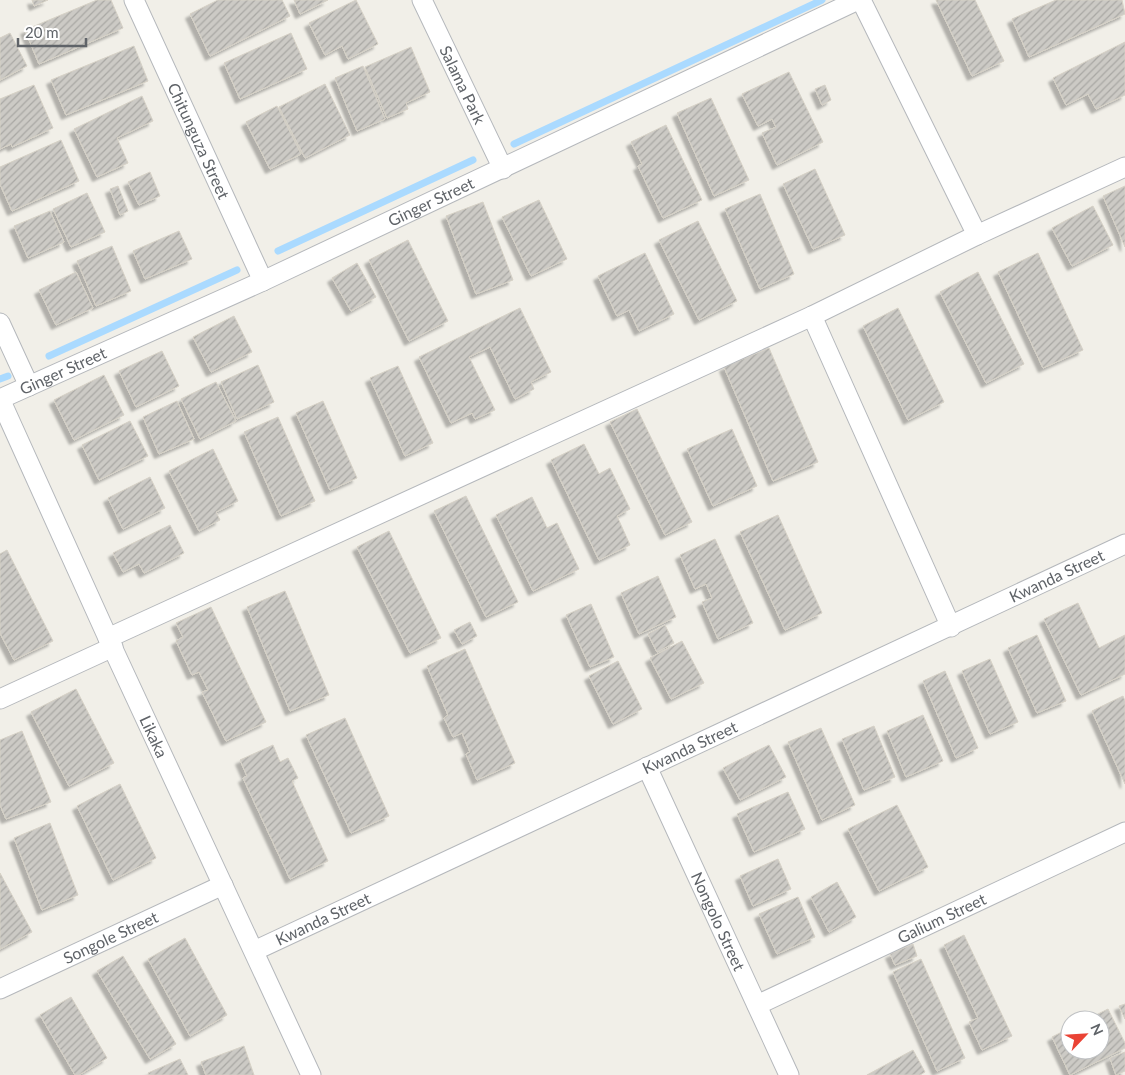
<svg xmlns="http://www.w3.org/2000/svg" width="1125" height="1075" font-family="Lato,sans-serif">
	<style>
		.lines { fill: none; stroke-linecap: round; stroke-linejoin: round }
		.stream { stroke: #aadaff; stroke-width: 7 }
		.building { fill: url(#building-hatch); stroke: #d6d1c6; filter: url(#shadow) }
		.street-casing { stroke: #b5b8bc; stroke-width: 21 }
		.street { stroke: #fff; stroke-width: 19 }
		.labels { text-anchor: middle; stroke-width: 4; stroke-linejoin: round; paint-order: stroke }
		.street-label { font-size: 16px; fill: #5f6368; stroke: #fff }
	</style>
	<defs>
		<pattern id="building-hatch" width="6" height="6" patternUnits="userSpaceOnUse" patternTransform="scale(1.25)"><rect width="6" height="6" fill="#cccac5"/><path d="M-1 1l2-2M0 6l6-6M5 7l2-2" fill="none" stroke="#a9a8a4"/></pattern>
		<filter id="shadow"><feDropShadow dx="-4.5" dy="4.5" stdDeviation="1" flood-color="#0004"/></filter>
	</defs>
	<rect width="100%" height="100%" fill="#f1efe8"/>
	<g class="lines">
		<g class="stream">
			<polyline points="514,144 822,0"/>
			<polyline points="278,251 473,160"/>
			<polyline points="49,356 237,270"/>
			<polyline points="0,379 8,376"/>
		</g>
	</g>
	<g class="building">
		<polygon points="32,0 48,0 34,6"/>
		<polygon points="97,0 111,0 123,28 39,64 25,30"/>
		<polygon points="218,0 282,0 290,16 210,56 190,14"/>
		<polygon points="294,0 328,0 300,14"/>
		<polygon points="356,0 378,44 348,59 342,46 325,55 309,23"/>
		<polygon points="936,0 975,0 1004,61 972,76"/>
		<polygon points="1056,0 1122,0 1125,14 1029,57 1012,19"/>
		<polygon points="10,33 27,66 0,80 0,38"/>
		<polygon points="291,33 307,69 240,99 224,63"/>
		<polygon points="1125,42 1125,95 1096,109 1088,94 1066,105 1053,78"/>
		<polygon points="134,46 148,81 66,115 51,80"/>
		<polygon points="411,47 430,92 406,103 408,109 387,118 365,67"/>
		<polygon points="363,66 385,119 357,131 335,78"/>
		<polygon points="789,72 823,142 777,165 762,133 776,127 772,119 758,126 742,94"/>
		<polygon points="325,84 350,135 305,158 279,107"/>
		<polygon points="34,85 53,128 12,147 11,144 0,149 0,99"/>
		<polygon points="825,85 831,100 822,105 815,89"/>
		<polygon points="142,96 153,121 117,138 128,163 97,177 74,129"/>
		<polygon points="711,98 749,180 714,196 677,113"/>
		<polygon points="277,106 301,154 270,169 246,122"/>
		<polygon points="666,125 702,200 663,218 638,166 642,164 631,142"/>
		<polygon points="61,140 79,181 12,211 0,184 0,167"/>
		<polygon points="815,169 845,235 813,249 783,184"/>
		<polygon points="150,172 160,196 139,205 128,182"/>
		<polygon points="118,186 128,211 120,215 110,189"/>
		<polygon points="1125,186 1125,247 1103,196"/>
		<polygon points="87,193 105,232 71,247 53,209"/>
		<polygon points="760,194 794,274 760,289 725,209"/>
		<polygon points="539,200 567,259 531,276 502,217"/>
		<polygon points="483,202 513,280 476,294 446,216"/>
		<polygon points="1093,206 1113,245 1072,266 1052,228"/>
		<polygon points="50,211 64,242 28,258 14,226"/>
		<polygon points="698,221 737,301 699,320 659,240"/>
		<polygon points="179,231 192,259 145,279 133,251"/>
		<polygon points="408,240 448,321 409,341 369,260"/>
		<polygon points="112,246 131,291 96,306 77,261"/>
		<polygon points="645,253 674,314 639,331 629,310 617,316 598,276"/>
		<polygon points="1038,253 1083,350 1043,368 998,272"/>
		<polygon points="357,263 376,297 351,311 332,278"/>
		<polygon points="76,272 93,308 56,325 39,290"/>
		<polygon points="978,272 1024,364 986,383 940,292"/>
		<polygon points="520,308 551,372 531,382 534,389 515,399 490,347 469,357 495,410 475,419 472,413 451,423 419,357"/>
		<polygon points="898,308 944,402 908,420 863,326"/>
		<polygon points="234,316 252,352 211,372 193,337"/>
		<polygon points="769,348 818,462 773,481 724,367"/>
		<polygon points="162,351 179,386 136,407 119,371"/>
		<polygon points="258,365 274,402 237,419 221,382"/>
		<polygon points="398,366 433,443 405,456 370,378"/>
		<polygon points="104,375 124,415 74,440 54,400"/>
		<polygon points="216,382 236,421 200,439 181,399"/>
		<polygon points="177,401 194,439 159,454 143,417"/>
		<polygon points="323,401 357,478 330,490 296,413"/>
		<polygon points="637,409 692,522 665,535 610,422"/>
		<polygon points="278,417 315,501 281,516 244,432"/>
		<polygon points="130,421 148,456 99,480 82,445"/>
		<polygon points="732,429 757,486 713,506 687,449"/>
		<polygon points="584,444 599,474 610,468 630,509 617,516 630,545 599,560 551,460"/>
		<polygon points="213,449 238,501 216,512 220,520 199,531 169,471"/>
		<polygon points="150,477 165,508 123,529 108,498"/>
		<polygon points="466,496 518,602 486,617 434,511"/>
		<polygon points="532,497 547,528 557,523 579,569 533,591 496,515"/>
		<polygon points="778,515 822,613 785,630 740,532"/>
		<polygon points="170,525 184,553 144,573 139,564 123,572 113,553"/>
		<polygon points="389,531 441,638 410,653 357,547"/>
		<polygon points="715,539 753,623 718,639 702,602 712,598 706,584 695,589 680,555"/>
		<polygon points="7,550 53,641 14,660 0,633 0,554"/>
		<polygon points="658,576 676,617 639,634 621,593"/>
		<polygon points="285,591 329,695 290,711 247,607"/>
		<polygon points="1078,603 1099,648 1125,635 1125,674 1081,695 1044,619"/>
		<polygon points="591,604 614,657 590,667 566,615"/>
		<polygon points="211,607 266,722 226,741 202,692 208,690 199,672 192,675 176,641 183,637 176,623"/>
		<polygon points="470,622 477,636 462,644 454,630"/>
		<polygon points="665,625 674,643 657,652 648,634"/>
		<polygon points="1037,635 1066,701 1037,713 1008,648"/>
		<polygon points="682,641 704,683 671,699 650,658"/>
		<polygon points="465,649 515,763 477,780 466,754 470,752 462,733 453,737 444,718 448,715 427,666"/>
		<polygon points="990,659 1018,722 990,734 962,671"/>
		<polygon points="618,661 642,709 613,724 589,676"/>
		<polygon points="945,671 978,748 956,758 923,681"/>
		<polygon points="76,689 114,763 69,786 31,712"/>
		<polygon points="1123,696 1125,701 1125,784 1092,711"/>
		<polygon points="923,715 943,761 906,777 887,731"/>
		<polygon points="345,718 389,816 351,833 306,735"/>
		<polygon points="874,726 895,777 864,790 842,739"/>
		<polygon points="821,728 855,805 822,820 788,742"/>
		<polygon points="22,731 51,802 6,819 0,805 0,740"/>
		<polygon points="273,745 280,762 288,758 298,778 292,781 328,861 290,879 243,778 247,776 240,760"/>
		<polygon points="769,745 786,777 740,800 723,768"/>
		<polygon points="120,784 156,858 113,880 77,806"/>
		<polygon points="788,792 805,829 754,852 737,814"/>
		<polygon points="897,805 928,867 879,891 848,829"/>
		<polygon points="50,823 78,895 42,910 14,838"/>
		<polygon points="778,859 791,889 753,906 740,876"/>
		<polygon points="0,873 32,932 0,949"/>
		<polygon points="837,882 856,917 829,932 811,897"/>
		<polygon points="798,897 815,937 777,954 759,914"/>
		<polygon points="964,935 1012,1036 982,1050 969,1022 978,1018 944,945"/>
		<polygon points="185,938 227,1015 190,1036 148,959"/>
		<polygon points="913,944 917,956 895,965 890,954"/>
		<polygon points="123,956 176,1044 150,1059 97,971"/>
		<polygon points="921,959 965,1058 937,1071 893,972"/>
		<polygon points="71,997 107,1058 79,1075 75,1075 40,1015"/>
		<polygon points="1125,1004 1125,1019 1119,1006"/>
		<polygon points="1108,1009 1125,1043 1125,1048 1070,1075 1052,1037 1070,1028 1070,1050 1100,1050 1100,1020 1086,1020"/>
		<polygon points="244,1046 254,1075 206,1075 201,1062"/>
		<polygon points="913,1050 925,1072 920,1075 867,1075"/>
		<polygon points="1125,1052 1125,1071 1116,1075 1110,1058"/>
		<polygon points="180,1059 188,1075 149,1075 148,1073"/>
	</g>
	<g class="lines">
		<g class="street-casing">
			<g id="street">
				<path id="s1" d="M134,0l129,281"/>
				<path id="s2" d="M422,0l81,169"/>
				<polyline points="861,0 977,235"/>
				<polyline points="812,316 951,627"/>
				<polyline points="0,323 29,386"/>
				<path id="s3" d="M0,399l263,-118 595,-281"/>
				<path id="s4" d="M0,399l108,239 203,437"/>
				<polyline points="108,638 812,316 977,235 1125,167"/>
				<polyline points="0,699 113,647"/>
				<path id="s5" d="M647,767l142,308"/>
				<path id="s6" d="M254,951l871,-407"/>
				<path id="s7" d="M0,989l223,-104"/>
				<path id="s8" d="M757,1005l368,-173"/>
			</g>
		</g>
		<use href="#street" class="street"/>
	</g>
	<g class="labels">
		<g class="street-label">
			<text dy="6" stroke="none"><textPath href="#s2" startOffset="94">Salama Park</textPath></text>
			<text dy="6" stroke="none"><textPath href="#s1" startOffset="155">Chitunguza Street</textPath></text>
			<text dy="6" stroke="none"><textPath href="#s3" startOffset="474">Ginger Street</textPath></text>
			<text dy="6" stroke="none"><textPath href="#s3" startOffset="69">Ginger Street</textPath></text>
			<text dy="6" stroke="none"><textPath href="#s6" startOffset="886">Kwanda Street</textPath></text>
			<text dy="6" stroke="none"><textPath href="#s4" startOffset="371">Likaka</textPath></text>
			<text dy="6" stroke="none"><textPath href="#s6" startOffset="481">Kwanda Street</textPath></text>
			<text dy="6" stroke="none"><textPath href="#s8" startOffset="204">Galium Street</textPath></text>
			<text dy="6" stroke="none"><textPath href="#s6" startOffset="76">Kwanda Street</textPath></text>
			<text dy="6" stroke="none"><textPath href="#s5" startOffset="170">Nongolo Street</textPath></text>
			<text dy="6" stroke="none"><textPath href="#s7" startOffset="122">Songole Street</textPath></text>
		</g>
	</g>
	<g transform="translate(1085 1035) rotate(65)"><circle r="24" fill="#ffffff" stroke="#bfc1c3"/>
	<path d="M0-4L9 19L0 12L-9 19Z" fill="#ea4335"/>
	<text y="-8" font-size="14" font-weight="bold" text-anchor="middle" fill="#5f6368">N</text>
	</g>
	<path d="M18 38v8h68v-8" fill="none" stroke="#5f6368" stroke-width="2.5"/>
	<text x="25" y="38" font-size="15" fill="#5f6368" stroke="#ffffff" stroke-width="4" paint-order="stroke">20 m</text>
</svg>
